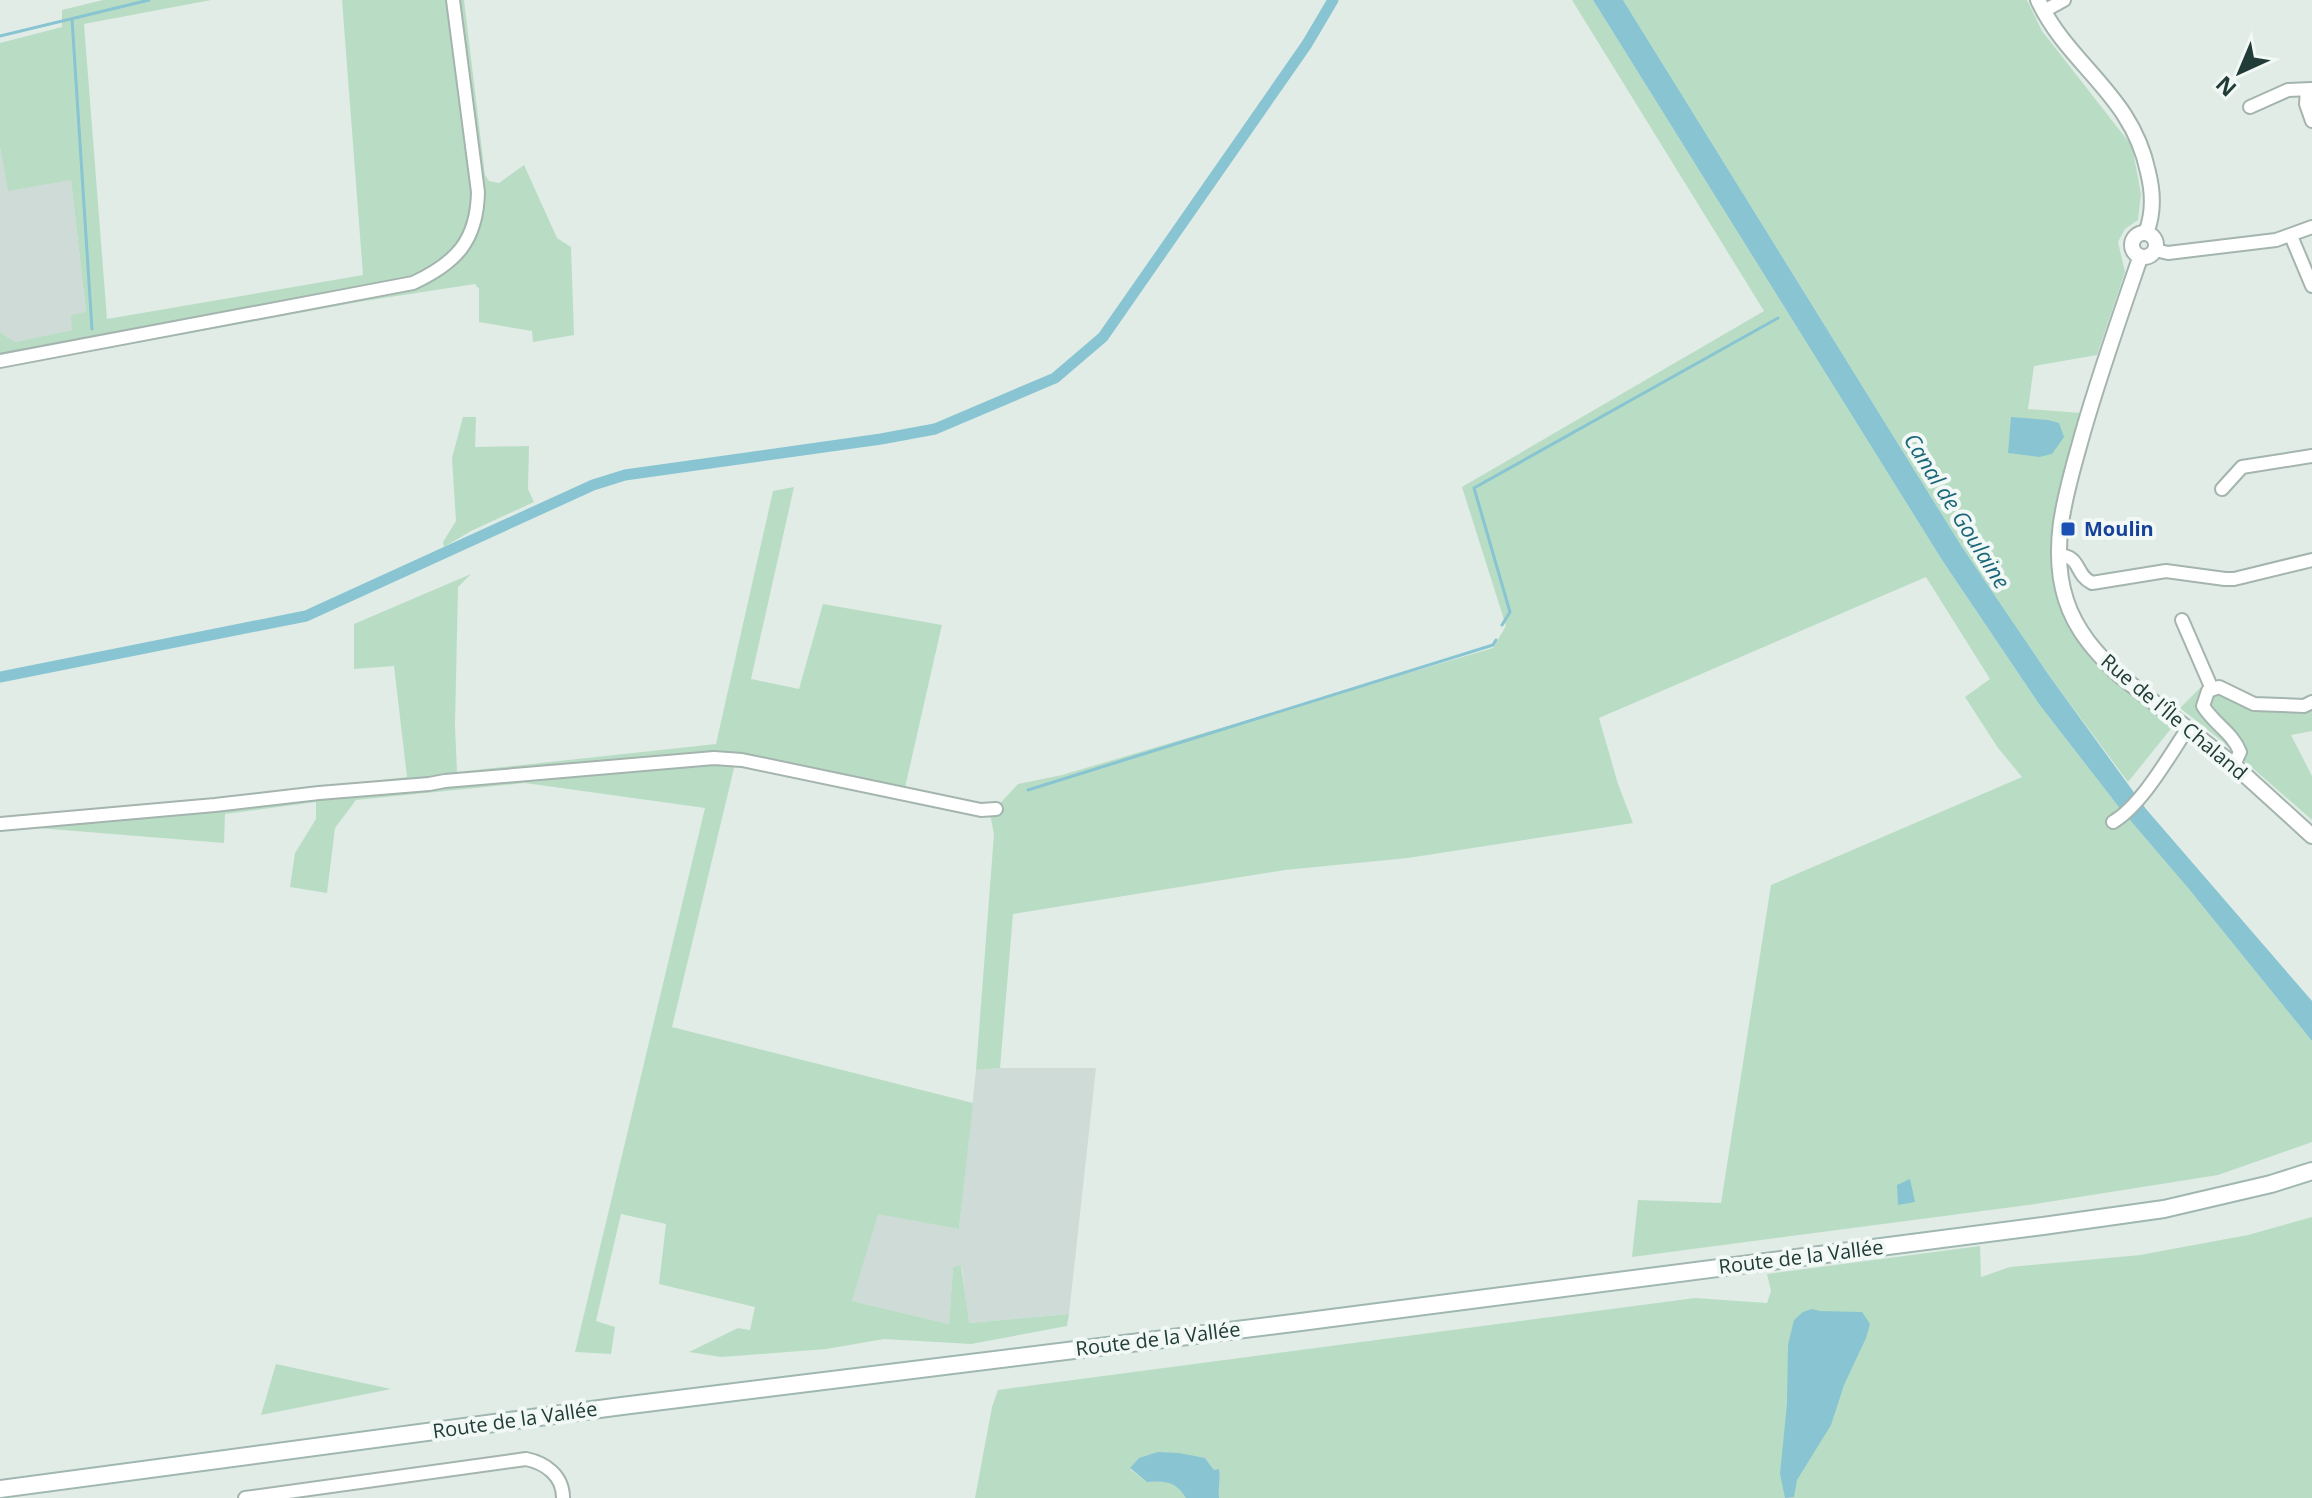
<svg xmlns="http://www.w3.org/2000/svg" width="2312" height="1498" font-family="'Open Sans',sans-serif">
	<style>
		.built { fill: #cfdbd6 }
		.green { fill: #b9ddc4 }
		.water { fill: #88c4d1 }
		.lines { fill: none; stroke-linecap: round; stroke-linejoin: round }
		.stream { stroke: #88c4d1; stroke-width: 3 }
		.canal { stroke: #88c4d1; stroke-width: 11 }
		.minor-casing { stroke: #a4b4ae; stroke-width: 16 }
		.tertiary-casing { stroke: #a4b4ae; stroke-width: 18 }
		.secondary-casing { stroke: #9fb7b0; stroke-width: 20 }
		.minor { stroke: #fff; stroke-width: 12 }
		.tertiary { stroke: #fff; stroke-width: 14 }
		.secondary { stroke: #fff; stroke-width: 16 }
		.transit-dot { fill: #1a4fb4; stroke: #f1f8f5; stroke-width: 3 }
		.labels { text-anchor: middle; stroke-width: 8; stroke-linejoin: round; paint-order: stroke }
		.transit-label { font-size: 20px; font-weight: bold; fill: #164399; stroke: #f1f8f5; text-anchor: start }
		.street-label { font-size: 20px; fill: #213c36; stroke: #f1f8f5 }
		.water-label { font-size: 22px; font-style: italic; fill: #1b6679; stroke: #f1f8f5 }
	</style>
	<rect width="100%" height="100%" fill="#e1ece7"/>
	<g class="built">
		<polygon points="0,147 8,190 71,180 86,312 73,330 15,342 0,332"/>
		<polygon points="1000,1068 1096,1068 1069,1314 968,1323 962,1266 953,1267 949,1324 852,1301 877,1213 959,1229 976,1070"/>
	</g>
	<g class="green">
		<polygon points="103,0 211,0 84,24 107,319 363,275 342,0 464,0 485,175 489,181 499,183 524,165 557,238 571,247 574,335 533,342 532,331 479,322 479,289 475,284 364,301 0,368 0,332 15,342 72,330 71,315 86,312 71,180 8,191 0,147 0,43 62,27 62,10"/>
		<polygon points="1572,0 1593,0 1942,560 2039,704 2118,806 2188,888 2312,1041 2312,1142 2218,1175 2035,1204 1632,1257 1638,1200 1721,1203 1771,885 2022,777 1998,748 1965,697 1990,679 1926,577 1599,718 1618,784 1633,823 1408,858 1285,870 1013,914 1000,1068 976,1070 994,834 990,814 1018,784 1062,775 1493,648 1506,626 1462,487 1764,311"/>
		<path d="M1623,0h404l15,31 90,115 9,48 -3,26 -13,9 -7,13 7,30 -28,83 -63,11 -6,43 53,4 -17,74c-12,20 -13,49 -11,72 6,60 23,93 71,130 16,12 34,22 50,36l-46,57 -80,-108 -86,-127z"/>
		<polygon points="463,417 476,417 475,447 529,446 528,489 534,502 471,531 444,547 443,542 456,521 452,458"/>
		<polygon points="794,487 751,679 799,689 823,604 942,625 941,629 902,801 735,764 672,1027 973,1103 959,1229 878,1214 852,1301 949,1324 953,1267 961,1265 969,1323 1069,1314 1067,1326 971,1344 884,1339 826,1349 721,1357 689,1352 738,1328 750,1330 755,1307 659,1284 666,1224 621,1214 596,1321 615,1327 611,1354 575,1352 705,808 525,783 356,800 335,828 327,893 290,887 295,853 316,819 316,802 225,814 224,843 38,828 39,813 196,801 407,777 394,666 354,669 354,624 471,574 458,587 455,725 457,772 716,744 773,491"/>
		<polygon points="2201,687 2222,694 2312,708 2312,731 2291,735 2312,776 2312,820 2217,737 2180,708"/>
		<path d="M2312,1217v281h-1093c-1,-11 2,-20 0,-29l-5,1 -9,-12h-66l-9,11 17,13c22,-1 27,-3 39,16h-211l17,-91 6,-17 697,-92 72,5 4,-12 -4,-17 213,-28 1,31 29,-10 130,-12 108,-20z"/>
		<polygon points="276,1364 391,1389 261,1415"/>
	</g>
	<g class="water">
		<polygon points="1593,0 1623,0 1962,547 2048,674 2146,809 2312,1001 2312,1041 2188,888 2118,806 2039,704 1942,560"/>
		<polygon points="2011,417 2048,420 2059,423 2064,437 2052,454 2039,457 2008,453"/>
		<polygon points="1910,1179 1915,1202 1898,1205 1897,1185"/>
		<polygon points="1812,1309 1820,1311 1862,1312 1870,1324 1866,1338 1844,1385 1831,1425 1797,1480 1794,1497 1785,1498 1780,1474 1787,1404 1788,1345 1794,1320 1803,1312"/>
		<path d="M1158,1452l21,1 26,5 9,12 5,-1c2,9 -1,18 0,29h-33c-10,-17 -20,-17 -39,-16l-17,-14 9,-10z"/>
	</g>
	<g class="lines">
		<g class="stream">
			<polyline points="72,19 92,329"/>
			<polyline points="0,36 149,0"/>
			<polyline points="1502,625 1510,612 1474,488 1778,318"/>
			<polyline points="1028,790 1493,645 1496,640"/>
		</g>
		<polyline class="canal" points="0,677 306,616 593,485 625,475 881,439 935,429 1055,378 1103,337 1307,44 1333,0"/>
		<g class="minor-casing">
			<g id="minor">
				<polyline points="2044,11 2064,0"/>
				<polyline points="2307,90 2306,104 2312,121"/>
				<polyline points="2250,107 2288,90 2312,89"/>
				<polyline points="2291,236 2312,286"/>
				<polyline points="2155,250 2168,253 2276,240 2312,227"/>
				<path d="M0,361l413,-78c43,-20 64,-42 65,-91l-25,-192"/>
				<polyline points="2222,489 2242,467 2312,456"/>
				<path d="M2059,555c23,2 15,19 33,28l74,-12 59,8h9l78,-19"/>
				<polyline points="2182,620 2212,689"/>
				<path d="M2234,765l6,-13c-8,-20 -25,-27 -37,-46l5,-15 11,-4 35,17 50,2 8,-4"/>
				<path d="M2113,822c29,-17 56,-66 75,-94"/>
				<polyline points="0,824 215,805 319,793 429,784 445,781 714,758 742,760 981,810 996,809"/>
				<path d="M245,1498l281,-39c20,4 37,17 37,39"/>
			</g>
		</g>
		<g class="tertiary-casing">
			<g id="tertiary">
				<path d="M2038,0c31,66 94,94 110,172 5,20 6,41 -2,61"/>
				<circle cx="2144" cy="245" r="12"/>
				<path d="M2140,258c-20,58 -40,115 -57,174 -15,55 -35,112 -17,168 10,31 30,53 53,75l115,90 78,71"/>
			</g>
		</g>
		<g class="secondary-casing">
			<polyline id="secondary" points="0,1489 622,1406 1293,1323 2043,1226 2164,1209 2271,1184 2312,1171"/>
		</g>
		<use href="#minor" class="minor"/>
		<use href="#tertiary" class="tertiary"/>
		<use href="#secondary" class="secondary"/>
	</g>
	<rect class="transit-dot" x="2060" y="521" width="16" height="16" rx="4"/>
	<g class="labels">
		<g class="transit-label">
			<text x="2084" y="536">Moulin</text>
		</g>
		<g class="street-label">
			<text transform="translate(2174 717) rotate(40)" y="7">Rue de l'Île Chaland</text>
			<text transform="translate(1801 1257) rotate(-7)" y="7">Route de la Vallée</text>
			<text transform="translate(1158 1339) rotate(-7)" y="7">Route de la Vallée</text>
			<text transform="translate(515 1420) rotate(-8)" y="7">Route de la Vallée</text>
		</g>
		<g class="water-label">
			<text transform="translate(1957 511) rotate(58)" y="8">Canal de Goulaine</text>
		</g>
	</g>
	<g transform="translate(2240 72) rotate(224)" stroke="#f1f8f5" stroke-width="6" paint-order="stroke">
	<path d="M0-6L14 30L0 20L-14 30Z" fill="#213c36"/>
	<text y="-12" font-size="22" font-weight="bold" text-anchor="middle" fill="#213c36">N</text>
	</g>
</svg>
